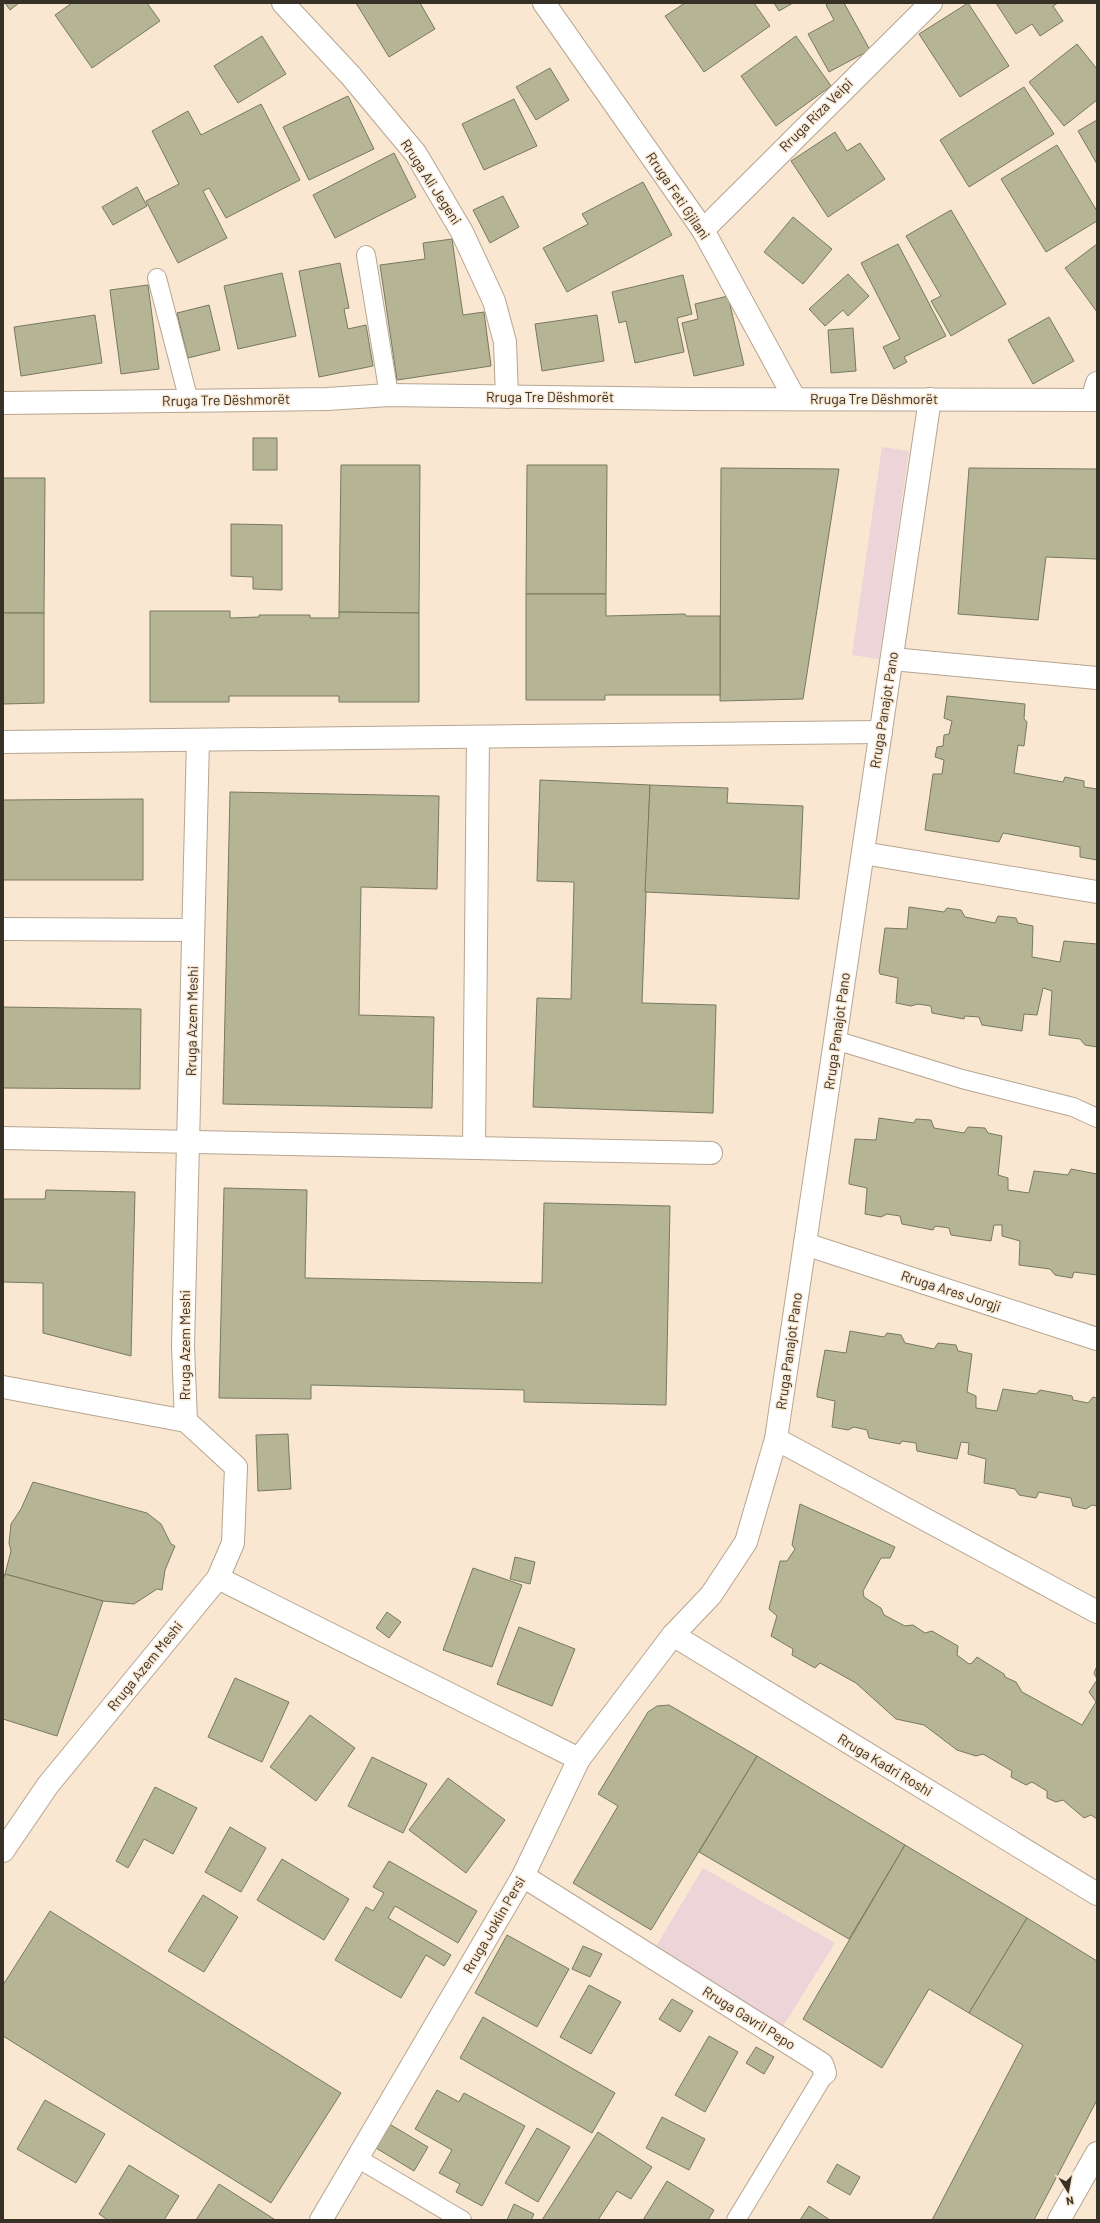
<svg xmlns="http://www.w3.org/2000/svg" width="1100" height="2223" font-family="Barlow,sans-serif">
	<style>
		.green { fill: #ecd4d8 }
		.building { fill: #b5b596; stroke: #787861 }
		.lines { fill: none; stroke-linecap: round; stroke-linejoin: round }
		.lane-casing { stroke: #b6a590; stroke-width: 20 }
		.street-casing { stroke: #b6a590; stroke-width: 24 }
		.secondary-casing { stroke: #b6a590; stroke-width: 24 }
		.lane { stroke: #fff; stroke-width: 18 }
		.street { stroke: #fff; stroke-width: 22 }
		.secondary { stroke: #fff; stroke-width: 22 }
		.labels { text-anchor: middle; stroke-width: 3; stroke-linejoin: round; paint-order: stroke }
		.street-label { font-size: 14px; fill: #363027; stroke: #f9e7d1 }
	</style>
	<rect width="100%" height="100%" fill="#f9e7d1"/>
	<g class="green">
		<polygon points="882,447 909,451 879,659 852,655"/>
		<polygon points="703,1868 835,1943 783,2026 655,1948"/>
	</g>
	<g class="building">
		<polygon points="5,3 19,3 10,10"/>
		<polygon points="72,3 147,3 160,21 92,68 55,15"/>
		<polygon points="356,3 420,3 435,29 389,57"/>
		<polygon points="685,3 754,3 770,26 704,72 665,16"/>
		<polygon points="774,3 793,3 779,11"/>
		<polygon points="829,3 844,3 870,50 829,72 808,34 834,20 826,5"/>
		<polygon points="968,3 1009,66 960,97 919,34"/>
		<polygon points="996,3 1058,3 1053,6 1063,21 1040,36 1032,24 1016,34"/>
		<polygon points="262,36 286,74 238,103 214,66"/>
		<polygon points="796,36 831,86 776,126 741,76"/>
		<polygon points="1077,44 1097,69 1097,100 1064,126 1029,82"/>
		<polygon points="550,68 569,100 536,120 516,87"/>
		<polygon points="1024,87 1054,134 969,187 940,140"/>
		<polygon points="348,96 374,149 309,180 283,127"/>
		<polygon points="514,99 537,146 484,170 462,124"/>
		<polygon points="261,104 300,180 226,218 209,188 203,191 227,238 178,263 146,201 179,184 152,131 188,111 201,135"/>
		<polygon points="1097,120 1097,164 1078,131"/>
		<polygon points="835,132 847,151 860,143 885,179 828,217 791,161"/>
		<polygon points="1057,145 1097,211 1097,221 1046,252 1001,179"/>
		<polygon points="394,153 416,197 335,238 313,195"/>
		<polygon points="643,182 672,235 567,292 543,248 588,224 582,214"/>
		<polygon points="137,187 147,206 113,225 102,207"/>
		<polygon points="503,196 519,227 490,243 473,210"/>
		<polygon points="951,210 1006,304 951,336 931,301 941,296 906,236"/>
		<polygon points="793,217 832,249 803,284 764,252"/>
		<polygon points="452,239 463,315 484,312 491,366 397,380 380,265 425,259 423,243"/>
		<polygon points="898,244 946,336 904,357 907,362 894,369 883,347 900,339 861,263"/>
		<polygon points="1097,244 1097,312 1065,268"/>
		<polygon points="340,263 349,308 344,309 348,329 366,325 373,366 319,377 299,271"/>
		<polygon points="282,273 296,336 238,349 224,286"/>
		<polygon points="848,274 869,296 848,316 843,310 825,326 809,309"/>
		<polygon points="683,275 692,314 677,318 684,352 635,363 626,321 619,323 612,292"/>
		<polygon points="148,285 159,369 121,374 110,290"/>
		<polygon points="728,296 744,365 694,376 682,323 698,319 695,304"/>
		<polygon points="209,305 220,350 188,358 177,313"/>
		<polygon points="95,315 102,363 21,376 14,327"/>
		<polygon points="597,315 604,361 542,371 535,324"/>
		<polygon points="1049,317 1074,361 1033,384 1008,340"/>
		<polygon points="853,328 856,371 831,373 828,330"/>
		<rect x="253" y="438" width="24" height="32"/>
		<polygon points="341,465 420,465 419,613 339,612"/>
		<polygon points="527,465 607,465 606,594 526,594"/>
		<polygon points="721,468 839,469 803,699 720,701"/>
		<polygon points="969,468 1097,469 1097,559 1046,557 1038,620 958,614"/>
		<polygon points="3,478 45,478 44,613 3,613"/>
		<polygon points="231,524 282,525 282,590 253,589 253,577 231,576"/>
		<polygon points="526,594 606,594 606,616 685,614 686,616 720,616 720,695 605,695 605,700 526,700"/>
		<polygon points="150,611 230,611 230,618 259,617 259,615 310,615 310,618 339,618 339,612 419,613 419,702 339,702 339,696 229,696 229,702 150,702"/>
		<polygon points="3,613 44,613 44,703 3,704"/>
		<polygon points="947,696 1025,704 1024,719 1027,722 1024,746 1018,745 1014,773 1063,782 1065,777 1084,781 1084,787 1097,789 1097,860 1080,857 1080,847 1003,833 999,842 925,830 933,774 942,774 944,760 935,757 937,747 943,746 944,735 949,734 952,721 944,718"/>
		<polygon points="540,780 650,785 642,1003 716,1005 713,1113 533,1107 537,998 571,999 574,882 537,881"/>
		<polygon points="650,785 728,788 727,803 803,806 799,899 645,892"/>
		<polygon points="230,792 439,796 437,889 361,887 359,1015 434,1017 432,1108 223,1104"/>
		<polygon points="143,799 143,880 3,880 3,800"/>
		<polygon points="909,907 944,912 947,908 961,910 965,917 995,923 998,916 1016,918 1018,923 1033,926 1032,957 1060,962 1064,941 1097,944 1097,1047 1085,1045 1080,1039 1049,1035 1052,991 1043,988 1037,1015 1024,1014 1022,1031 982,1025 979,1017 965,1016 964,1019 932,1013 931,1006 918,1004 911,1006 896,1003 898,978 880,974 879,971 885,928 907,929"/>
		<polygon points="3,1007 141,1009 140,1089 3,1088"/>
		<polygon points="879,1118 914,1123 916,1119 931,1120 934,1128 964,1133 968,1127 985,1128 988,1133 1002,1136 998,1175 1008,1178 1008,1190 1029,1193 1034,1171 1068,1175 1071,1169 1097,1174 1097,1275 1074,1272 1072,1278 1055,1275 1050,1269 1019,1265 1020,1241 1002,1236 1002,1225 994,1225 991,1241 951,1235 949,1228 935,1226 933,1230 902,1224 900,1216 887,1214 881,1217 865,1214 867,1188 849,1184 849,1181 855,1139 876,1140"/>
		<polygon points="224,1188 307,1190 305,1278 542,1283 544,1203 670,1206 666,1405 524,1402 524,1390 311,1385 311,1399 219,1398"/>
		<polygon points="46,1190 135,1192 131,1356 43,1333 43,1283 3,1282 3,1199 45,1199"/>
		<polygon points="850,1331 884,1337 887,1333 901,1335 905,1343 934,1349 938,1343 956,1345 958,1351 972,1354 967,1392 976,1396 976,1408 997,1411 1003,1389 1036,1394 1040,1390 1072,1396 1073,1400 1088,1403 1093,1397 1097,1398 1097,1506 1092,1505 1086,1509 1073,1506 1071,1498 1039,1492 1036,1498 1019,1495 1015,1489 984,1483 986,1459 968,1454 969,1443 961,1442 957,1459 917,1451 916,1443 902,1441 900,1444 869,1438 867,1430 854,1427 848,1430 832,1427 835,1401 817,1397 817,1393 825,1350 846,1353"/>
		<polygon points="288,1434 291,1489 258,1491 256,1435"/>
		<polygon points="33,1482 147,1513 161,1524 171,1544 175,1546 165,1570 162,1590 157,1589 134,1604 103,1601 5,1574 11,1551 9,1543 11,1524 21,1509"/>
		<polygon points="800,1504 895,1547 890,1558 881,1558 863,1591 864,1597 881,1608 884,1615 905,1626 913,1625 925,1633 932,1631 958,1646 957,1655 969,1664 972,1663 977,1657 1004,1674 1005,1677 1016,1682 1022,1692 1082,1725 1096,1702 1089,1692 1097,1680 1097,1819 1091,1815 1084,1818 1063,1800 1056,1802 1047,1798 1047,1791 1032,1782 1026,1785 1011,1777 1012,1771 983,1754 976,1756 957,1750 924,1725 896,1719 856,1683 820,1663 815,1668 792,1655 793,1649 771,1636 777,1616 769,1609 780,1561 787,1561 795,1549 792,1545"/>
		<polygon points="515,1557 535,1562 530,1584 510,1579"/>
		<polygon points="473,1568 522,1585 492,1667 443,1650"/>
		<polygon points="5,1574 103,1601 57,1736 3,1719 3,1580"/>
		<polygon points="387,1612 401,1622 389,1638 376,1628"/>
		<polygon points="519,1627 575,1649 552,1706 497,1684"/>
		<polygon points="1097,1666 1097,1679 1094,1673"/>
		<polygon points="235,1678 289,1702 262,1762 208,1737"/>
		<polygon points="669,1705 757,1756 651,1930 573,1883 618,1806 598,1794 648,1712 657,1706"/>
		<polygon points="310,1715 355,1748 316,1801 270,1767"/>
		<polygon points="757,1756 905,1845 849,1939 699,1852"/>
		<polygon points="372,1757 427,1784 403,1833 348,1806"/>
		<polygon points="448,1778 505,1820 466,1873 409,1830"/>
		<polygon points="155,1787 197,1808 173,1854 144,1839 128,1868 116,1861"/>
		<polygon points="230,1827 266,1848 241,1892 205,1872"/>
		<polygon points="905,1845 1027,1918 969,2013 929,1989 882,2068 803,2019"/>
		<polygon points="282,1859 349,1899 324,1940 257,1900"/>
		<polygon points="389,1861 477,1911 458,1943 395,1906 388,1918 451,1955 444,1966 426,1955 401,1998 335,1960 366,1907 373,1911 384,1893 373,1887"/>
		<polygon points="203,1895 238,1917 204,1972 168,1951"/>
		<polygon points="50,1911 341,2093 271,2203 3,2036 3,1985"/>
		<polygon points="1027,1918 1097,1961 1097,2100 1034,2220 932,2220 1023,2045 969,2013"/>
		<polygon points="507,1935 569,1969 537,2027 475,1993"/>
		<polygon points="583,1946 602,1954 590,1977 572,1969"/>
		<polygon points="589,1985 621,2002 591,2054 560,2037"/>
		<polygon points="672,1999 693,2011 680,2032 659,2019"/>
		<polygon points="483,2017 615,2093 592,2133 460,2058"/>
		<polygon points="709,2036 738,2052 705,2112 675,2095"/>
		<polygon points="756,2047 774,2057 764,2074 746,2063"/>
		<polygon points="437,2090 459,2102 464,2093 525,2126 482,2206 456,2192 460,2184 439,2173 452,2150 415,2129"/>
		<polygon points="45,2100 105,2134 76,2183 17,2149"/>
		<polygon points="662,2117 705,2139 689,2170 646,2148"/>
		<polygon points="381,2119 428,2147 414,2171 366,2142"/>
		<polygon points="537,2128 570,2147 538,2202 505,2183"/>
		<polygon points="598,2132 652,2167 631,2199 617,2191 598,2220 542,2220"/>
		<polygon points="837,2164 860,2177 850,2195 827,2182"/>
		<polygon points="129,2165 179,2196 164,2220 108,2220 99,2214"/>
		<polygon points="667,2181 714,2210 708,2220 643,2220"/>
		<polygon points="219,2184 274,2219 273,2220 196,2220"/>
		<polygon points="514,2204 534,2214 531,2220 507,2220"/>
		<polygon points="809,2206 830,2220 800,2220"/>
	</g>
	<g class="lines">
		<g class="lane-casing">
			<g id="lane">
				<polyline points="366,255 389,395"/>
				<polyline points="157,278 189,401"/>
				<polyline points="835,1040 962,1079 1073,1107 1097,1118"/>
				<polyline points="357,2158 462,2220"/>
				<polyline points="736,2220 825,2073"/>
			</g>
		</g>
		<g class="street-casing">
			<g id="street">
				<polyline points="283,3 351,76 416,154 462,232 494,301 505,342 507,397"/>
				<polyline points="544,3 703,230 795,399"/>
				<polyline points="703,230 931,3"/>
				<polyline points="1092,400 1097,383"/>
				<polyline points="892,659 1097,678"/>
				<polyline points="3,742 881,732"/>
				<polyline points="863,853 1097,892"/>
				<polyline points="3,929 193,930"/>
				<polyline points="3,1138 711,1153"/>
				<polyline points="474,1148 478,737"/>
				<polyline points="805,1244 1097,1339"/>
				<polyline points="3,1387 186,1421"/>
				<polyline points="776,1439 1097,1612"/>
				<polyline points="218,1578 579,1759"/>
				<polyline points="673,1635 1097,1894"/>
				<polyline points="3,1851 48,1785 218,1578 233,1543 236,1467 186,1421 183,1346 198,740"/>
				<polyline points="523,1876 822,2064 825,2073"/>
				<polyline points="321,2220 523,1876 579,1759 673,1635 711,1595 746,1542 776,1439 930,399"/>
				<polyline points="1059,2220 1097,2153"/>
			</g>
		</g>
		<g class="secondary-casing">
			<polyline id="secondary" points="3,403 327,399 389,395 687,399 1097,400"/>
		</g>
		<use href="#lane" class="lane"/>
		<use href="#street" class="street"/>
		<use href="#secondary" class="secondary"/>
	</g>
	<g class="labels">
		<g class="street-label">
			<text transform="translate(816 115) rotate(-45)" y="5">Rruga Riza Veipi</text>
			<text transform="translate(431 182) rotate(57)" y="5">Rruga Ali Jegeni</text>
			<text transform="translate(678 196) rotate(56)" y="5">Rruga Feti Gjilani</text>
			<text x="550" y="402">Rruga Tre Dëshmorët</text>
			<text x="874" y="404">Rruga Tre Dëshmorët</text>
			<text transform="translate(226 400) rotate(-1)" y="5">Rruga Tre Dëshmorët</text>
			<text transform="translate(884 710) rotate(-81)" y="5">Rruga Panajot Pano</text>
			<text transform="translate(192 1021) rotate(-89)" y="5">Rruga Azem Meshi</text>
			<text transform="translate(837 1031) rotate(-82)" y="5">Rruga Panajot Pano</text>
			<text transform="translate(951 1291) rotate(18)" y="5">Rruga Ares Jorgji</text>
			<text transform="translate(185 1345) rotate(-90)" y="5">Rruga Azem Meshi</text>
			<text transform="translate(789 1351) rotate(-82)" y="5">Rruga Panajot Pano</text>
			<text transform="translate(145 1666) rotate(-51)" y="5">Rruga Azem Meshi</text>
			<text transform="translate(885 1765) rotate(31)" y="5">Rruga Kadri Roshi</text>
			<text transform="translate(494 1925) rotate(-60)" y="5">Rruga Joklin Persi</text>
			<text transform="translate(749 2018) rotate(32)" y="5">Rruga Gavril Pepo</text>
		</g>
	</g>
	<rect width="1100" height="2223" fill="none" stroke="#363027" stroke-width="8"/>
	<g transform="translate(1068 2191) rotate(169)" stroke="#f9e7d1" stroke-width="3" paint-order="stroke">
	<path d="M0-3L7 15L0 10L-7 15Z" fill="#363027"/>
	<text y="-6" font-size="11" font-weight="bold" text-anchor="middle" fill="#363027">N</text>
	</g>
</svg>
